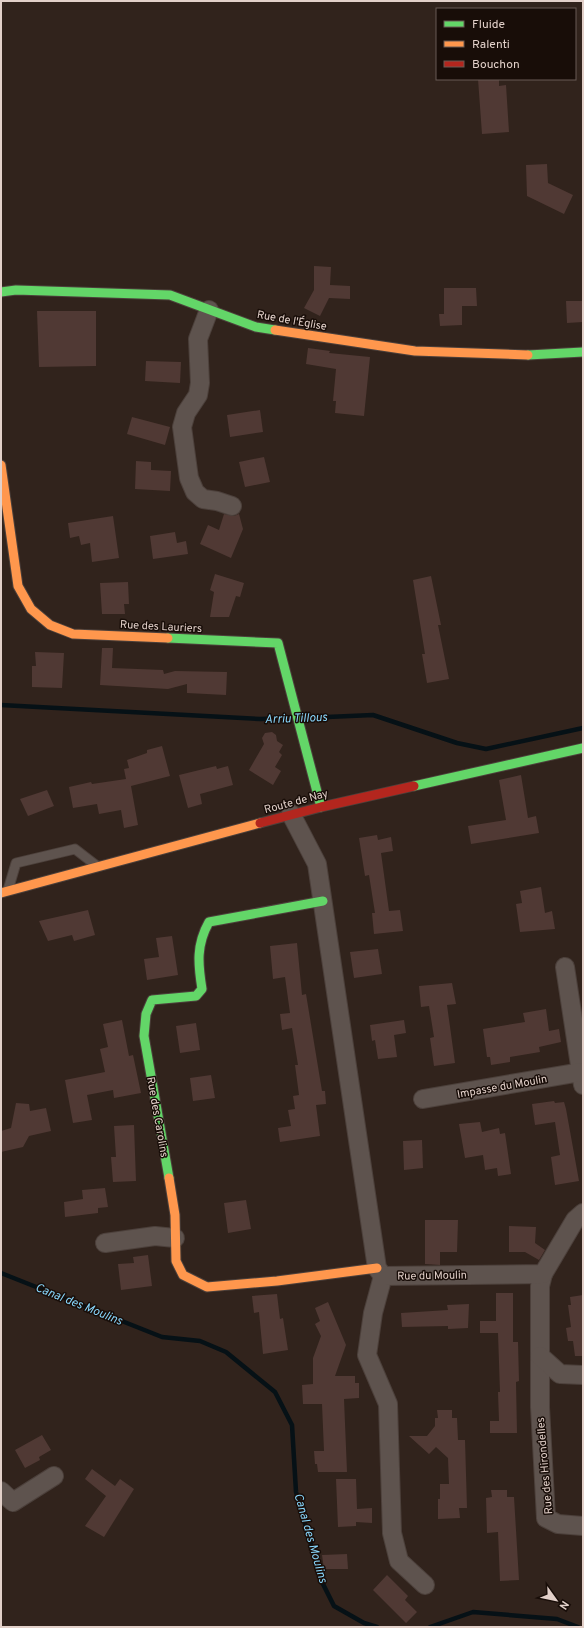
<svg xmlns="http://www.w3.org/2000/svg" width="584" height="1628" font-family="Overpass,sans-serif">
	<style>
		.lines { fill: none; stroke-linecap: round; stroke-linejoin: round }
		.stream { stroke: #061116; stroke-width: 4.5 }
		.building { fill: #503934 }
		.lane-casing { stroke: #4c403b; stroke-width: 11 }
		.street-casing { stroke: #4c403b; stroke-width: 20 }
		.fast-casing { stroke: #4c403b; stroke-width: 11 }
		.slow-casing { stroke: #4c403b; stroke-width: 11 }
		.jam-casing { stroke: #4c403b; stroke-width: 11 }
		.lane { stroke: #5e534e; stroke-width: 9 }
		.street { stroke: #5e534e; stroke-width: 18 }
		.fast { stroke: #63d668; stroke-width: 9 }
		.slow { stroke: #ff974d; stroke-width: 9 }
		.jam { stroke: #b3261e; stroke-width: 9 }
		.labels { text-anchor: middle; stroke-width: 3; stroke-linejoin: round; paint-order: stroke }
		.street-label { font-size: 11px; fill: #e2d0c9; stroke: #180d08 }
		.water-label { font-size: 12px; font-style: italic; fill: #88d6fc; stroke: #180d08 }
	</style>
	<rect width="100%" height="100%" fill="#31231c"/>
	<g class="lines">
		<g class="stream">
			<polyline points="1,705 260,719 291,718"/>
			<polyline points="304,718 373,715 457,743 486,749 583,728"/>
			<polyline points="1,1273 162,1337 200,1341 226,1352 275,1392 292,1425 296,1492 321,1580 334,1606 364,1623 377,1627"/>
			<polyline points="430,1627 473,1612 557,1619 578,1627"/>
		</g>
	</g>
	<g class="building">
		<polygon points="478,79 499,79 499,86 506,85 509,132 482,134"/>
		<polygon points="547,164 548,183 573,195 564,214 527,196 526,165"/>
		<polygon points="314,266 331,267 330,285 350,286 350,299 329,298 320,316 304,308 314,290"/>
		<polygon points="444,288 476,288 477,306 462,306 462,325 440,326 439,314 444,314"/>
		<polygon points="566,301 583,301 583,322 567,323"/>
		<polygon points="37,311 96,311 96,366 39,367"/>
		<polygon points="308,348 330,351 329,353 370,357 364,416 335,413 336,401 333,401 336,369 306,364"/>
		<polygon points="146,361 181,362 180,383 145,381"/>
		<polygon points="260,410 263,432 230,437 227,415"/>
		<polygon points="132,417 170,427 165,445 127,434"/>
		<polygon points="264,457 270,482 245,487 239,462"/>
		<polygon points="136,461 151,462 151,470 171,471 170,491 135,489"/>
		<polygon points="224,514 234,516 239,514 243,529 231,558 200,544 208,525 219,530"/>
		<polygon points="113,516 119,558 92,562 90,543 81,545 79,536 70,538 68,523"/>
		<polygon points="175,532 177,543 186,541 188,554 153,559 150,536"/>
		<polygon points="215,574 244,583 240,597 236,596 229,617 210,617 214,592 210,590"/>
		<polygon points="431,576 441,625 438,625 449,679 427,683 422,654 425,654 413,580"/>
		<polygon points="128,582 129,604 124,604 125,614 102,614 100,583"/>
		<polygon points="102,648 113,648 112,668 163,670 164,674 175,671 227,672 226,695 187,693 187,684 168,689 100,685"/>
		<polygon points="35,652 64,653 62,688 32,687 32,666 36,666"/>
		<polygon points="272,732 276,735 277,741 283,745 279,752 282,755 275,767 281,771 273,785 249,770 264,744 262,738 265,733"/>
		<polygon points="162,746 170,776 131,786 138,825 124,828 121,810 99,814 97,804 73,808 69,787 91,782 92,784 126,779 124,769 129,768 127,760 147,753 147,750"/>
		<polygon points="216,766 217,769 228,766 233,785 200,794 202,804 188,808 179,775"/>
		<polygon points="521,775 528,818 536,816 539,833 471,844 468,826 506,820 499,780"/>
		<polygon points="47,790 54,806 28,816 20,799"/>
		<polygon points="377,835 378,840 391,837 393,851 381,853 389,911 400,910 403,931 374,934 372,913 375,913 369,875 365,876 359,838"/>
		<polygon points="541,887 545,913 552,911 555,929 520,932 516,904 522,903 520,891"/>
		<polygon points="88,910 95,935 74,941 72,935 48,941 39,921"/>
		<polygon points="172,936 178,975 147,980 144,959 159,957 156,938"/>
		<polygon points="297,943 302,995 306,994 322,1091 325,1091 326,1104 316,1105 320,1136 280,1142 278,1128 291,1126 288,1110 295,1109 293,1096 299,1095 295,1065 298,1065 292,1028 282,1030 280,1014 290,1013 285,977 273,979 270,946"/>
		<polygon points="378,949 382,974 354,978 350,952"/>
		<polygon points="452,983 456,1004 447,1005 455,1063 434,1066 430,1038 434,1037 429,1006 421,1007 419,986"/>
		<polygon points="546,1009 549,1031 559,1029 561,1042 539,1047 540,1052 510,1057 510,1062 491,1065 490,1057 487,1057 483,1029 525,1022 523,1013"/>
		<polygon points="122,1020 129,1056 133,1055 141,1093 114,1098 113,1090 87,1095 92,1120 73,1123 65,1080 105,1072 100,1049 108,1047 103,1024"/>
		<polygon points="404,1020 406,1033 394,1035 397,1057 378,1059 375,1040 372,1041 370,1025"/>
		<polygon points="196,1023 200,1050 180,1053 176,1026"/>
		<polygon points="211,1075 215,1098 193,1101 190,1078"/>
		<polygon points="554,1101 555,1103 564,1102 566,1109 579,1181 555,1185 551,1157 560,1155 555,1122 535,1125 532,1104"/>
		<polygon points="16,1103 29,1104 30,1111 46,1108 51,1131 29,1136 23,1147 1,1152 1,1131 11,1128"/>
		<polygon points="480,1122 482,1132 499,1128 500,1134 505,1133 511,1174 498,1176 497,1168 485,1170 483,1155 465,1158 459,1124"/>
		<polygon points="134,1125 136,1181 113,1182 111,1157 116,1157 114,1126"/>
		<polygon points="422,1140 423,1168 404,1170 403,1141"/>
		<polygon points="105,1188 108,1207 98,1208 98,1213 65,1217 64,1202 83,1199 82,1190"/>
		<polygon points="246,1200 251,1229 228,1233 224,1203"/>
		<polygon points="425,1220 458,1220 457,1252 440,1252 440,1265 425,1264"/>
		<polygon points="509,1226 536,1227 535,1243 545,1250 539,1260 525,1252 509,1252"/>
		<polygon points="148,1255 152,1286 121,1290 118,1264 134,1263 133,1257"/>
		<polygon points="496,1293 513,1293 513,1342 518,1342 519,1381 516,1382 517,1433 490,1433 490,1421 499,1421 498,1392 500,1392 498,1333 480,1333 480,1321 496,1321"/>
		<polygon points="277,1294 280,1319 283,1318 288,1350 263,1354 259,1312 254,1313 252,1296"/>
		<polygon points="583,1295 583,1356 575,1356 573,1341 568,1341 566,1328 571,1327 568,1305 571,1305 570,1297"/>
		<polygon points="328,1302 346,1345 335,1376 355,1376 355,1383 359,1383 359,1398 344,1399 347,1472 318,1472 317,1464 315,1464 314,1451 324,1451 322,1404 303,1404 302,1385 313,1384 313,1358 321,1336 315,1324 320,1321 315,1308"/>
		<polygon points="469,1304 468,1328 448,1329 448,1326 402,1327 401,1313 448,1310 447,1305"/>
		<polygon points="437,1410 452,1410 452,1418 457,1418 458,1440 465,1440 467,1508 459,1508 460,1518 438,1519 438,1499 440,1499 440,1484 449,1484 448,1458 436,1447 429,1454 409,1436 427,1436 435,1426 435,1418 438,1418"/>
		<polygon points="42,1435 51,1450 39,1457 40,1460 25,1468 15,1450"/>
		<polygon points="92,1469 115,1486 120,1479 134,1489 104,1537 85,1526 106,1496 85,1479"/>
		<polygon points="336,1479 356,1479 357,1509 372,1508 372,1523 356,1522 356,1526 338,1527"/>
		<polygon points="491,1490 507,1490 507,1497 514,1497 519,1580 500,1581 498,1532 487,1533 486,1498 492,1497"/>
		<polygon points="347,1554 348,1569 324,1569 322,1555"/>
		<polygon points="387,1575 408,1596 405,1600 417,1612 406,1623 373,1590"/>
	</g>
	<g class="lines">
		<g class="lane-casing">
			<polyline id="lane" points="8,890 16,863 75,849 97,866"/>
		</g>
		<g class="street-casing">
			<g id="street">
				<polyline points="209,310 198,339 200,383 198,395 186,413 182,427 189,478 195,492 203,499 217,501 232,506"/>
				<polyline points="291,814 317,864 377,1268 383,1276"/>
				<polyline points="565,967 583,1085"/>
				<polyline points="423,1099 581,1072"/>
				<polyline points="105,1243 155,1236 175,1238"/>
				<polyline points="543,1274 540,1286 540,1407 546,1518 558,1524 583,1526"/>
				<polyline points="540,1356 560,1374 583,1375"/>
				<polyline points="1,1491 13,1502 54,1476"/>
				<polyline points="425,1585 399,1561 392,1533 388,1404 367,1355 373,1313 383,1276 543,1274 575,1220 583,1213"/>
			</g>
		</g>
		<g class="fast-casing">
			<g id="fast">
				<polyline points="1,292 16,290 170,295 256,327 275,330"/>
				<polyline points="528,355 583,352"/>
				<polyline points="168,638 278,643 321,807"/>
				<polyline points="414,786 583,748"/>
				<path d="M169,1178l-25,-142 2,-22 6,-14 44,-4 6,-7c-4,-25 -6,-44 7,-67l114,-21"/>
			</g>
		</g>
		<g class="slow-casing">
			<g id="slow">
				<polyline points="275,330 415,351 528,355"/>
				<polyline points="1,465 18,586 31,609 50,625 73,634 168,638"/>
				<polyline points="1,893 260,823"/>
				<polyline points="169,1178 175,1215 176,1261 183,1275 207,1287 277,1281 377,1268"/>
			</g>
		</g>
		<g class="jam-casing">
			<polyline id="jam" points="260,823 321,807 414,786"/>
		</g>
		<use href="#lane" class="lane"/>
		<use href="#street" class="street"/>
		<use href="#fast" class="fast"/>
		<use href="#slow" class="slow"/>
		<use href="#jam" class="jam"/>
	</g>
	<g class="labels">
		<g class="street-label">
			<text transform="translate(292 320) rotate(10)" y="4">Rue de l'Église</text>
			<text transform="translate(161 626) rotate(3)" y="4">Rue des Lauriers</text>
			<text transform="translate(296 801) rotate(-15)" y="4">Route de Nay</text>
			<text transform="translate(502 1086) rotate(-10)" y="4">Impasse du Moulin</text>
			<text transform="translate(158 1117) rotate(80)" y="4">Rue des Carolins</text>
			<text transform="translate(432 1275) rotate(-1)" y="4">Rue du Moulin</text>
			<text transform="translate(544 1466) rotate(-95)" y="4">Rue des Hirondelles</text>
		</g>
		<g class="water-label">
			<text transform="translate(296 718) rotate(-2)" y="4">Arriu Tillous</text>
			<text transform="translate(79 1304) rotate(22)" y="4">Canal des Moulins</text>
			<text transform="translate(311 1538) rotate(74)" y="4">Canal des Moulins</text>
		</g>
	</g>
	<rect width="584" height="1628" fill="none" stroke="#e2d0c9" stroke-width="4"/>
	<rect x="436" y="8" width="140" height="72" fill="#180d08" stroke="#695b55"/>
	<rect x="444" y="21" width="20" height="6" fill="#63d668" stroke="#695b55"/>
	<text x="472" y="28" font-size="12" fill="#e2d0c9">Fluide</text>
	<rect x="444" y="41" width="20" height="6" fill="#ff974d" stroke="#695b55"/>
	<text x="472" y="48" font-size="12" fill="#e2d0c9">Ralenti</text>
	<rect x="444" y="61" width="20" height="6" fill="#b3261e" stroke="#695b55"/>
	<text x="472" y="68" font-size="12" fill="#e2d0c9">Bouchon</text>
	<g transform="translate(556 1600) rotate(123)" stroke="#180d08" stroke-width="3" paint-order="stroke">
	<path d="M0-3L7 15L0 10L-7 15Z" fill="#e2d0c9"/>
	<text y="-6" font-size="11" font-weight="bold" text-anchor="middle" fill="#e2d0c9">N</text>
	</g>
</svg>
